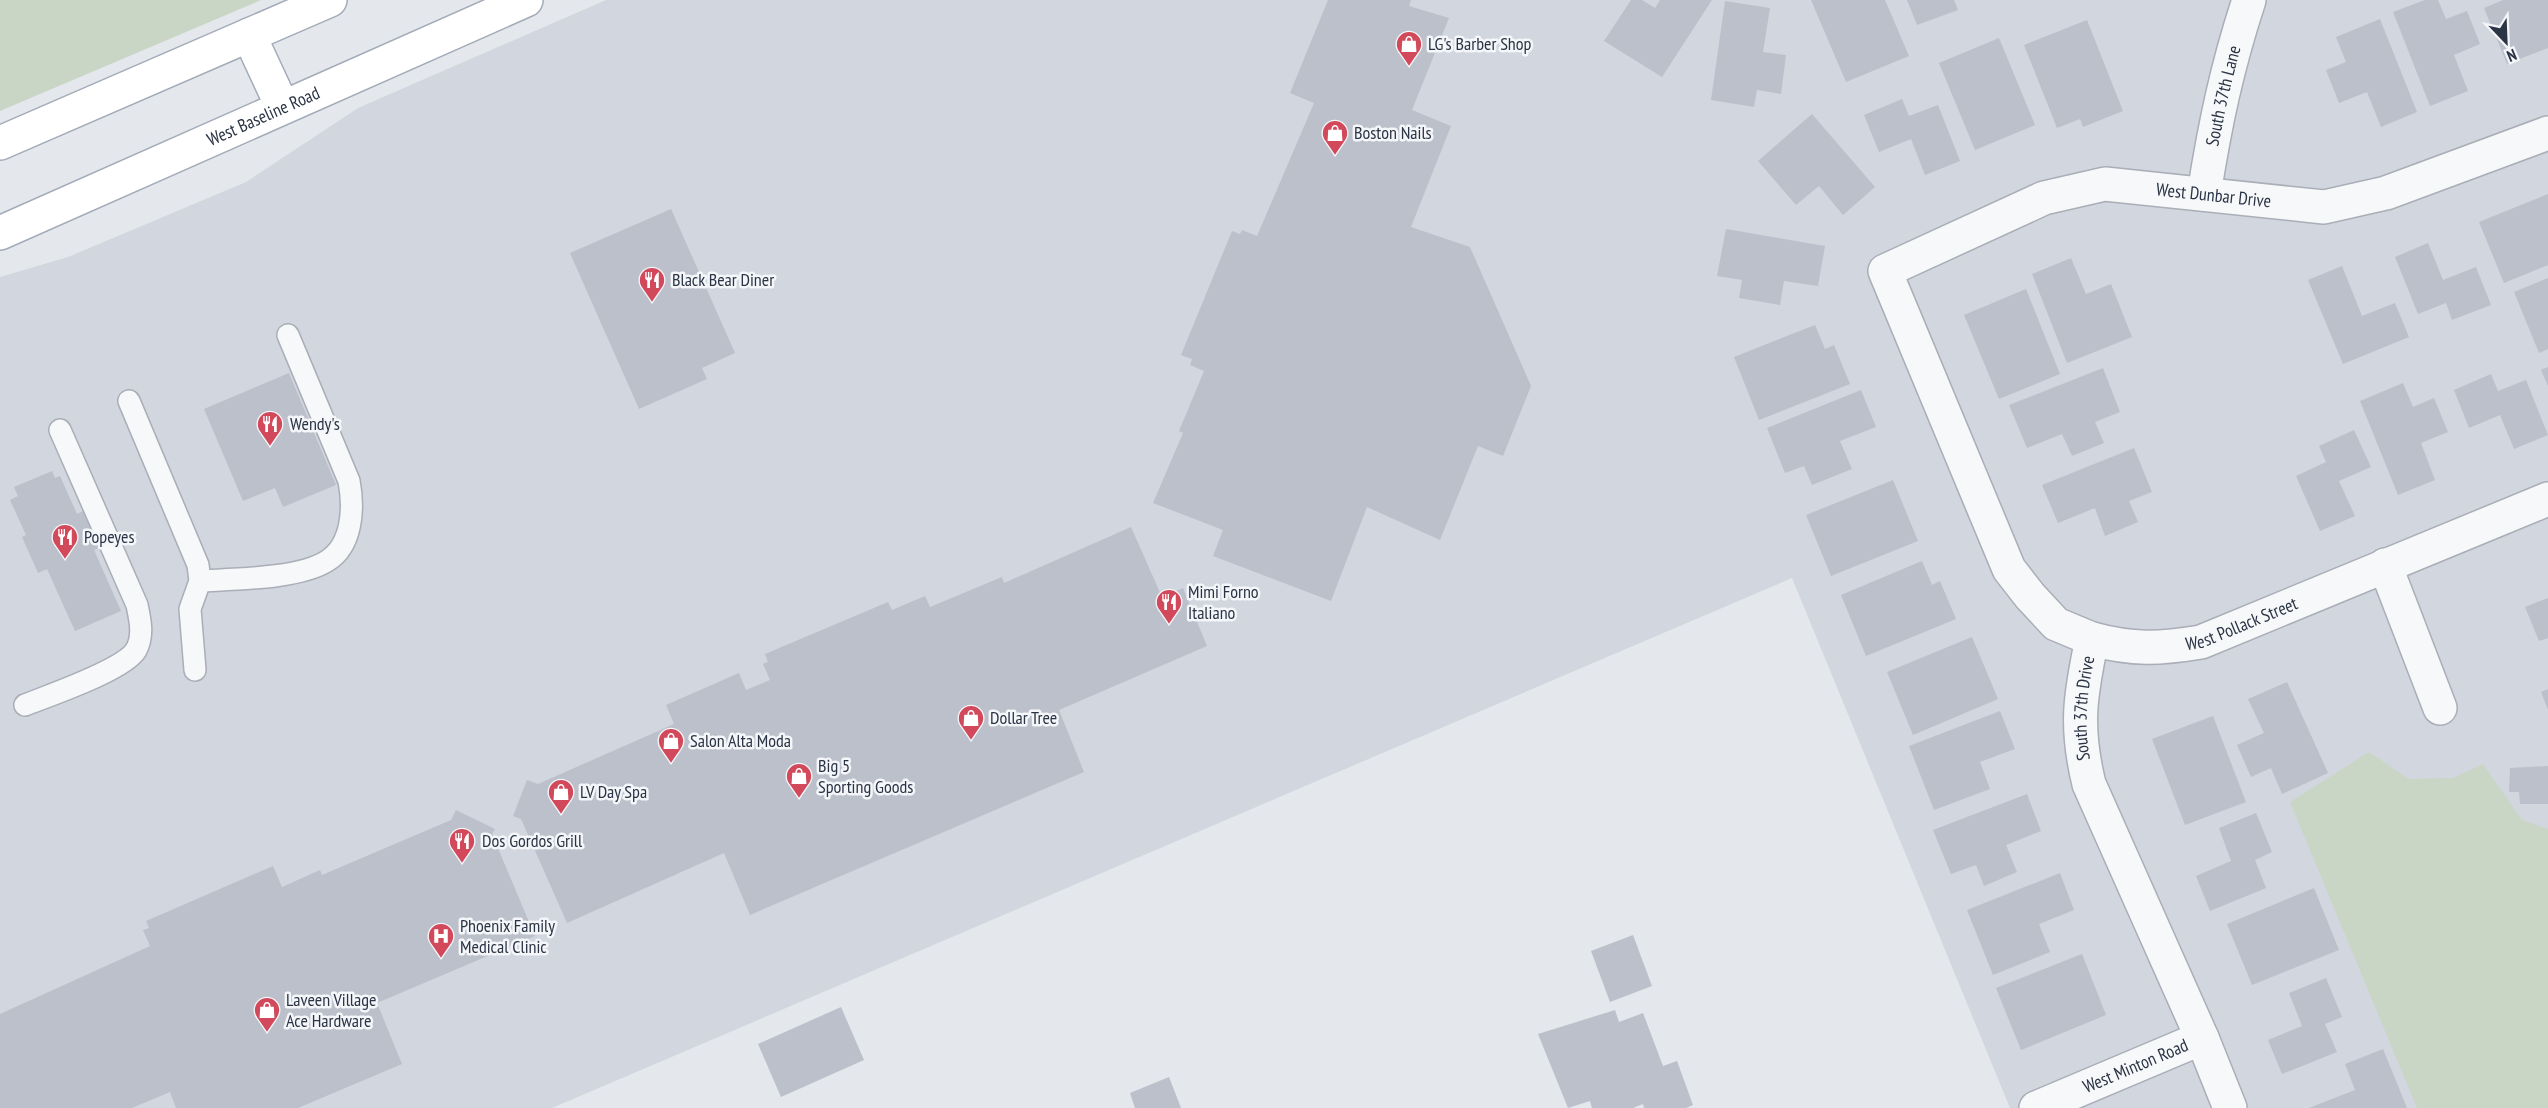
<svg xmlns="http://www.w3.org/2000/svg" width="2548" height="1108" font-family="'PT Sans Narrow',sans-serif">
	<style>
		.built { fill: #d2d6de }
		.green { fill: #c9d6c5 }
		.building { fill: #bbc0ca }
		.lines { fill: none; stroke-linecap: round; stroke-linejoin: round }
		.service-casing { stroke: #a9aeb7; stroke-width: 24 }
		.minor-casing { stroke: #a9aeb7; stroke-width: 36 }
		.primary-casing { stroke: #a3abb8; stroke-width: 36 }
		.service { stroke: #f7f8fa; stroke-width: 21 }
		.minor { stroke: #f7f8fa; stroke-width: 33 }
		.primary { stroke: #fff; stroke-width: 33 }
		.labels { text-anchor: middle; stroke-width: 5; stroke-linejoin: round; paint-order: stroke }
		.poi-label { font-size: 18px; fill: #2b3445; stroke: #f4f6f9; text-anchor: start }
		.street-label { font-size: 18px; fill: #2b3445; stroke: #f4f6f9 }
	</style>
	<rect width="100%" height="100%" fill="#e4e7ec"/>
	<polygon class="built" points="606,0 2548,0 2548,1108 2010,1108 1792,578 552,1108 0,1108 0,277 68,257 246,182 358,108"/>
	<g class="green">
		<polygon points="0,0 261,0 0,111"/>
		<polygon points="2369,752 2409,779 2453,778 2483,764 2522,820 2548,829 2548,1108 2417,1108 2290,802"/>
	</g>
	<g class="building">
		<polygon points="1328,0 1411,0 1409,6 1449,18 1412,110 1451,126 1411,227 1470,247 1531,386 1503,456 1478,446 1440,540 1367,507 1331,601 1213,556 1223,530 1153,503 1183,433 1179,431 1204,371 1190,365 1192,359 1181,355 1232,231 1240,234 1242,230 1257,236 1314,103 1290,93"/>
		<polygon points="1631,0 1642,0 1655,8 1660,0 1712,0 1662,77 1604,41"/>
		<polygon points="1811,0 1885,0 1909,56 1846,82"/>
		<polygon points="1907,0 1954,0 1958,10 1917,25"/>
		<polygon points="2425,0 2438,0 2446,19 2467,11 2480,44 2454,55 2468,91 2430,106 2393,12"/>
		<polygon points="2503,0 2548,0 2548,48 2507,64 2484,8"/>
		<polygon points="1725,1 1770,8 1763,52 1786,55 1781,94 1757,90 1754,107 1711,100"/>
		<polygon points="2380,19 2417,112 2381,127 2367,92 2339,103 2326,70 2346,62 2336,37"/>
		<polygon points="2087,20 2123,111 2083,127 2080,119 2057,128 2024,45"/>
		<polygon points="1999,38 2035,125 1975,150 1939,63"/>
		<polygon points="1902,99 1909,116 1938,105 1960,161 1925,175 1911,139 1879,152 1864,115"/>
		<polygon points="1812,114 1875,187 1843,215 1819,186 1796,205 1758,161"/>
		<polygon points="2548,194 2548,265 2504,283 2479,222"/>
		<polygon points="671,209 735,353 702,368 707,379 639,409 570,253"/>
		<polygon points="1726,229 1825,246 1818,286 1784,281 1780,305 1739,298 1742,280 1717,276"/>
		<polygon points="2428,243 2443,280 2476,267 2491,305 2452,320 2446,303 2418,314 2395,257"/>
		<polygon points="2071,258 2086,294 2111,284 2132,337 2067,363 2032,274"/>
		<polygon points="2342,266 2362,316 2395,303 2409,337 2343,364 2308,280"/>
		<polygon points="2548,278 2548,349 2539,353 2514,292"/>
		<polygon points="2026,289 2060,374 1999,399 1964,315"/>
		<polygon points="1815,325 1825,349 1834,345 1850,384 1759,420 1734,357"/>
		<polygon points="2548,367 2548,386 2541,370"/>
		<polygon points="2103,368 2120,412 2095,422 2104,443 2072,456 2062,434 2027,448 2009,405"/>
		<polygon points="289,373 336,485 283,507 275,488 243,501 204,409"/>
		<polygon points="2491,374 2498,391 2526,380 2548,435 2514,449 2500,415 2469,428 2454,390"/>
		<polygon points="2403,383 2413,407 2434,398 2448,432 2421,443 2435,480 2398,495 2360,401"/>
		<polygon points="1861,390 1876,427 1840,441 1852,469 1812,485 1804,466 1785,473 1767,428"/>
		<polygon points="2354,430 2371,467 2339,481 2355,516 2320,531 2296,476 2326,462 2319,446"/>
		<polygon points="2134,448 2152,492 2129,501 2138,522 2105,536 2095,508 2058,523 2042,485"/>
		<polygon points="52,471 55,478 60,476 77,514 85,510 102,547 94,550 121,611 75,631 47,569 38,573 22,537 26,535 10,500 18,496 14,487"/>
		<polygon points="1893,480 1918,541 1831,576 1806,515"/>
		<polygon points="1131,527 1162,597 1183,588 1207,646 1059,710 1084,772 750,915 724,853 567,923 521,819 513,816 527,780 538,784 674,724 666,705 739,673 746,690 770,680 763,664 768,662 765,654 888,602 892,610 925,596 930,607 1002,577 1004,583"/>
		<polygon points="1922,561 1932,585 1940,581 1956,619 1866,656 1841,595"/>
		<polygon points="2548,598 2548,638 2539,641 2525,607"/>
		<polygon points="1972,637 1998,699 1913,735 1887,672"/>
		<polygon points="2287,682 2328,773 2282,794 2271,768 2251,777 2237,745 2264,733 2248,699"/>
		<polygon points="2548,689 2548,710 2541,692"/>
		<polygon points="2000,711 2015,749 1980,762 1990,789 1934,810 1909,746"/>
		<polygon points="2213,716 2246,802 2185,825 2152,739"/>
		<polygon points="2548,766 2548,804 2520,804 2519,792 2509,792 2510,768"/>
		<polygon points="2027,794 2041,831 2006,845 2017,872 1984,886 1976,865 1951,874 1933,830"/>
		<polygon points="456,810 495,829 492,834 535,936 377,1003 402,1064 298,1108 176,1108 170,1092 132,1108 0,1108 0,1014 150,946 143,930 149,928 146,921 273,866 282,887 320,870 322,875 451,820"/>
		<polygon points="2256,813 2272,852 2255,860 2266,888 2210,911 2196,876 2231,861 2219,828"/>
		<polygon points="2060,873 2074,910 2039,924 2050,952 1993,975 1967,910"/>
		<polygon points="2314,888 2339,950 2252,985 2227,924"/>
		<polygon points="1633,935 1652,986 1610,1002 1591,951"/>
		<polygon points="2082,954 2106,1015 2021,1050 1996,988"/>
		<polygon points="2326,978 2342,1017 2325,1024 2337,1052 2282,1074 2268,1040 2302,1026 2289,993"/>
		<polygon points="841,1007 864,1060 781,1097 758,1044"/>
		<polygon points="1615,1010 1619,1022 1643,1013 1663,1066 1677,1061 1693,1105 1686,1108 1644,1108 1643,1104 1633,1108 1592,1108 1590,1101 1568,1108 1538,1034"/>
		<polygon points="2383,1049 2407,1108 2309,1108 2355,1090 2345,1064"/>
		<polygon points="1169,1077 1181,1108 1135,1108 1130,1093"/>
	</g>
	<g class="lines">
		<g class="service-casing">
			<g id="service">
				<polyline points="129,401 198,565 200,581 190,609 195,670"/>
				<path d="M200,581c33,-2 99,-2 127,-20 26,-16 27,-54 22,-80l-61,-146"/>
				<path d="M25,705c25,-10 99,-35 111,-55 8,-14 4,-31 1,-45l-77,-175"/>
			</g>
		</g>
		<g class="minor-casing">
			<g id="minor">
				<path id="s1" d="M2204,194c11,-70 23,-127 45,-194"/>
				<polyline points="2385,565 2440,708"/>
				<path id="s2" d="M2092,639c41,11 67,10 109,3l347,-143"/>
				<path id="s3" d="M2036,1108l166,-70"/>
				<path id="s4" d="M2230,1108l-28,-70 -113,-254c-14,-57 -9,-88 3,-145l-36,-15 -26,-28 -21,-27 -124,-298 159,-73 61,-14 219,23 62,-14 162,-60"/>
			</g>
		</g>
		<g class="primary-casing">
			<g id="primary">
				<polyline points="249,35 282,106"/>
				<polyline points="0,143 330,0"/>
				<path id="s5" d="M0,233l526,-233"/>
			</g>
		</g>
		<use href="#service" class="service"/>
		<use href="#minor" class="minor"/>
		<use href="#primary" class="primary"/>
	</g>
	<defs>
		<g id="shop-pin" transform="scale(1.35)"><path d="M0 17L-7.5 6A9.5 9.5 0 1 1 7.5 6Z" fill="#d1495b" stroke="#f4f6f9"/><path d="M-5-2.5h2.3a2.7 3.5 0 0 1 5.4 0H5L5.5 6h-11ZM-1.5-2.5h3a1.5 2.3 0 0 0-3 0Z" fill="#fff"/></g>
		<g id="restaurant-pin" transform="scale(1.35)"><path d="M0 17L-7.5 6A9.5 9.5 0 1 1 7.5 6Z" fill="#d1495b" stroke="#f4f6f9"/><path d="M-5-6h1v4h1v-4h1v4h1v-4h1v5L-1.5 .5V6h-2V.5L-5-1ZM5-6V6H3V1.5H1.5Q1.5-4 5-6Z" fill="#fff"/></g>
		<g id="hospital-pin" transform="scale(1.35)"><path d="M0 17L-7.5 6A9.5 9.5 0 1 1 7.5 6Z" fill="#d1495b" stroke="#f4f6f9"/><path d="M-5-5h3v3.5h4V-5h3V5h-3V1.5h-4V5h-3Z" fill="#fff"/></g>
	</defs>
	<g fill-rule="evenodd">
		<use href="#shop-pin" x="1409" y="44"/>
		<use href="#shop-pin" x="1335" y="133"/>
		<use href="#restaurant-pin" x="652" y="280"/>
		<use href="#restaurant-pin" x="270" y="424"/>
		<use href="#restaurant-pin" x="65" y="537"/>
		<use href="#restaurant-pin" x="1169" y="602"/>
		<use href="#shop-pin" x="971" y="718"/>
		<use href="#shop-pin" x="671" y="741"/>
		<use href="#shop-pin" x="799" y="776"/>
		<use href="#shop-pin" x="561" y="792"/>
		<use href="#restaurant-pin" x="462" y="841"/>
		<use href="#hospital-pin" x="441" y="936"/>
		<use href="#shop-pin" x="267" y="1010"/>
	</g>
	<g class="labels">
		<g class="poi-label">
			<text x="1428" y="50">LG's Barber Shop</text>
			<text x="1354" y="139">Boston Nails</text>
			<text x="672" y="286">Black Bear Diner</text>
			<text x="290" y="430">Wendy's</text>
			<text x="84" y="543">Popeyes</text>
			<text x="1188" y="598">Mimi Forno<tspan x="1188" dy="21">Italiano</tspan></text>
			<text x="990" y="724">Dollar Tree</text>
			<text x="690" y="747">Salon Alta Moda</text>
			<text x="818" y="772">Big 5<tspan x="818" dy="21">Sporting Goods</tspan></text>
			<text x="580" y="798">LV Day Spa</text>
			<text x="482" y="847">Dos Gordos Grill</text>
			<text x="460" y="932">Phoenix Family<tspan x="460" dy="21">Medical Clinic</tspan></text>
			<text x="286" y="1006">Laveen Village<tspan x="286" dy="21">Ace Hardware</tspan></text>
		</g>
		<g class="street-label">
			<text dy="6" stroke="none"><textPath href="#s1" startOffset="100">South 37th Lane</textPath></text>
			<text dy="6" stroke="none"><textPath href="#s5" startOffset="288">West Baseline Road</textPath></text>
			<text dy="6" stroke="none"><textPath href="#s4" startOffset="1281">West Dunbar Drive</textPath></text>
			<text dy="6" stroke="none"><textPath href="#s2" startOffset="154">West Pollack Street</textPath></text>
			<text dy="6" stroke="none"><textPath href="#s4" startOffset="430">South 37th Drive</textPath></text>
			<text dy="6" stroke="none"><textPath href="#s3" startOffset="108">West Minton Road</textPath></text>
		</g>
	</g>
	<g transform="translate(2506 42) rotate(157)" stroke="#f4f6f9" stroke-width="4.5" paint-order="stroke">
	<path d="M0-4.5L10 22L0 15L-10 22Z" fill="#2b3445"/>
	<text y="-9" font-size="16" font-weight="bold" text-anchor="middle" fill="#2b3445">N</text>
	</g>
</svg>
